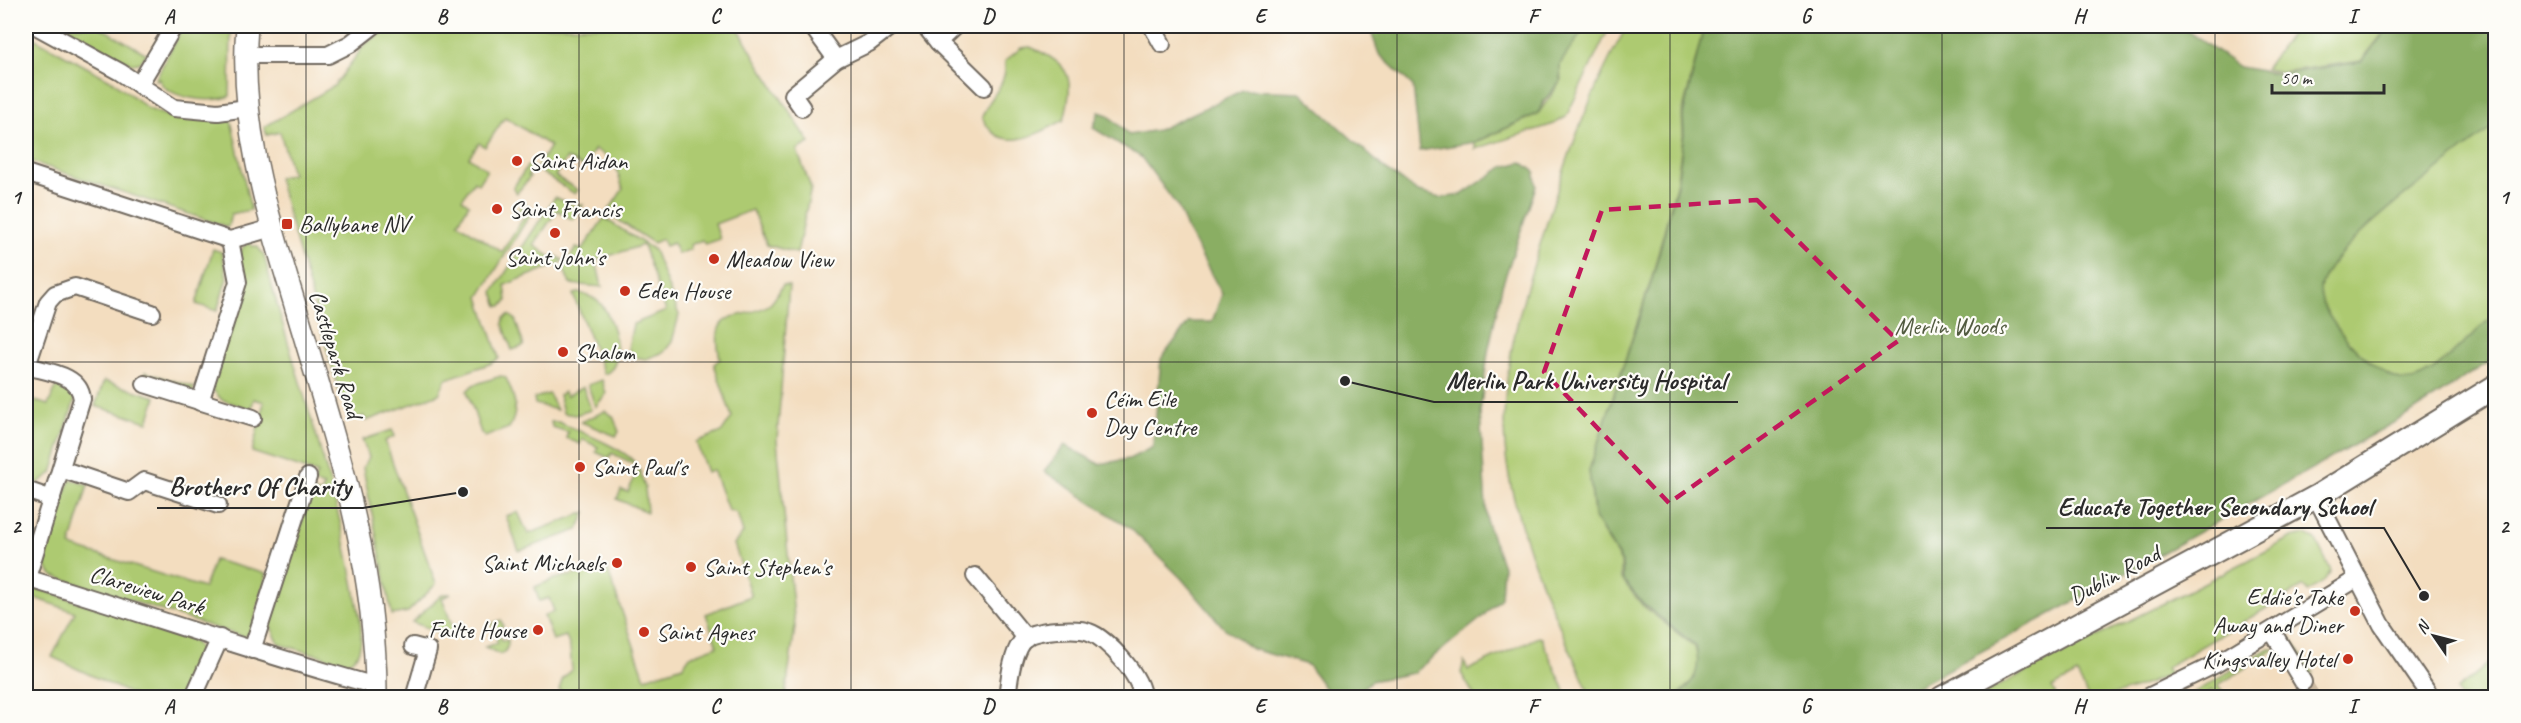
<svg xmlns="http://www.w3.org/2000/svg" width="2521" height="723" font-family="Caveat,sans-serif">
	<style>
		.green { fill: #adca71; stroke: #6c7a4e; stroke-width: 1.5 }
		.forest { fill: #8aae63; stroke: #5a6c47; stroke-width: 1.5 }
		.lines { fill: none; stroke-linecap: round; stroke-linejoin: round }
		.minor-tunnel { stroke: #cbb9a1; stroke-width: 16; stroke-dasharray: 16 8; stroke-linecap: butt }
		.minor-casing { stroke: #71695f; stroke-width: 20 }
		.tertiary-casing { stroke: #71695f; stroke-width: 24 }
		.secondary-casing { stroke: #71695f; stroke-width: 26 }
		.minor { stroke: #fff; stroke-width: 16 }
		.tertiary { stroke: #fff; stroke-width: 21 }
		.secondary { stroke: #fff; stroke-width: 22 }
		.marked { fill: none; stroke: #c2185b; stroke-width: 4.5; stroke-dasharray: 12 8; stroke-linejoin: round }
		.grid { fill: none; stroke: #2b2b2b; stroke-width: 1.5; stroke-opacity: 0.55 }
		.poi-dot { fill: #c8321e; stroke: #fdfcf7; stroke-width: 2 }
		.labels { text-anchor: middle; stroke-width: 4.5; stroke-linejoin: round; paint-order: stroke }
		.poi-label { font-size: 24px; fill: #2b2b2b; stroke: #fdfcf7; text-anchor: start }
		.park-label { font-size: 24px; fill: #525b40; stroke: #fdfcf7 }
		.street-label { font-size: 24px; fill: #2b2b2b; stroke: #fdfcf7 }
		.leader { fill: none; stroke: #2b2b2b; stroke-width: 2 }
		.callout-dot { fill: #2b2b2b; stroke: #fdfcf7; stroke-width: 2 }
		.callout-label { font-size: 26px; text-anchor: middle; font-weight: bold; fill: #2b2b2b; stroke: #fdfcf7; stroke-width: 4.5; stroke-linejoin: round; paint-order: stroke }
		.neatline { fill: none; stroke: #2b2b2b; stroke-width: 2 }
		.grid-label { font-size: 20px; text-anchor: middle; font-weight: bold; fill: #2b2b2b }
	</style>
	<rect width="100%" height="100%" fill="#fdfcf7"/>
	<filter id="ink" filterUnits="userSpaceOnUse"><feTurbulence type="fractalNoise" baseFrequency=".0167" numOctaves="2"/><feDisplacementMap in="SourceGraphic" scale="12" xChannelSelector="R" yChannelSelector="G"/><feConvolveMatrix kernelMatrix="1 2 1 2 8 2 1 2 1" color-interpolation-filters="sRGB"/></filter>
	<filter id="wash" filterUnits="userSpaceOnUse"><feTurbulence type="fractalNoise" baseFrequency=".008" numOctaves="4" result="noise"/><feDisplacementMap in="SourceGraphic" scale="24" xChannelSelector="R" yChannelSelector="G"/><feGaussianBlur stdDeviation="1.35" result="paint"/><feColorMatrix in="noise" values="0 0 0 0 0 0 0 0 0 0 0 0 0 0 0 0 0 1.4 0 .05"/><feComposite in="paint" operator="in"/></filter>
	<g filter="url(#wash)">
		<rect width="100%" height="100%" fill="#f3ddbf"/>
		<g class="green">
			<polygon points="61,26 98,26 147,54 139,63 131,64"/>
			<path d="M183,26h48l-1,70c-16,8 -65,3 -71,-17l-4,1z"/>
			<polygon points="392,26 737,26 760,66 810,143 797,150 811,188 797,253 767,245 752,210 715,224 720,239 705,244 702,240 690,245 691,249 678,254 673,243 665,246 662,239 653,243 607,213 623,189 614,162 595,149 583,167 567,158 555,176 578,190 575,194 536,169 550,146 505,117 485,147 479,143 469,157 487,170 478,184 474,181 462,199 469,204 458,223 502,252 525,215 518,210 523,203 533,210 479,297 499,358 492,363 446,379 439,394 366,421 364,416 355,419 350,403 340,395 278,178 292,174 280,132 267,135 264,127 334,86 365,44"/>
			<polygon points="1583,26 1610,26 1566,117 1554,124 1475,149 1475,143 1538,114 1561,81 1560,64"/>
			<path d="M1627,26h77l-22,88 1,21 -7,50 -24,92 -63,193 5,47 27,45v16l21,27 53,42 4,16 -4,15 -19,19h-85c-32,-72 -67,-143 -82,-221 -16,-84 10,-165 35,-244 22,-72 46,-141 83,-206z"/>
			<polygon points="2296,26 2389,26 2361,61 2282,72 2265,69"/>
			<polygon points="26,34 114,82 149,109 170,117 192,119 231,120 251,210 231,214 228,227 26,160"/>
			<path d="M1030,47c41,18 45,29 34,73 -28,15 -64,36 -82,-3 7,-21 26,-31 23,-56l16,-13z"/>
			<path d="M2495,125v189c-19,17 -54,55 -76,64 -4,2 -14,3 -18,2 -26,-6 -89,-67 -80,-96 13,-42 136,-128 174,-159z"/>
			<polygon points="528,165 532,167 528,175 530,177 517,193 513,188"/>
			<polygon points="555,197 575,206 583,205 573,220 557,210 534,245 552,258 554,255 563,260 561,263 505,285 507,301 502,306 498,306 493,292"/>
			<polygon points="604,218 654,250 679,315 672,342 664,352 646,359 634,357 628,348 633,324 666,311 643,245 596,260 602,287 570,284 563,267 576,248 582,250"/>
			<path d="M250,242l1,4h6l7,9c27,112 70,218 90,332 3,19 11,45 5,63 -2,7 -7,10 -12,13l-68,-19 -10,-21 43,-132 9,3 3,-8 -10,-3 3,-10 -65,-21 12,-50 -10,-3 -3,10 -29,-9 -10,-11 28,-136 3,-6z"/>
			<polygon points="213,249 222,252 227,278 217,311 196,304"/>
			<path d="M783,285l6,1 -12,154 18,187 -10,70 -206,1 -20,-8 4,-12 9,-8 -2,-22 -4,-12 -13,4 -9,-24 10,-5 -5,-13 -10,3 -4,-14 19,-8 53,-11 38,110 38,-12 7,-10 27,-10 -11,-32 45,-18 -17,-52 9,-11 -6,-20 -9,-3 -15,-40 -6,2 -11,-30 26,-10 10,-15 -18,-53 6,-5c-12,-56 21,-35 50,-55 5,-4 9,-13 13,-19z"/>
			<path d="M579,293c8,2 15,4 21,10 13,14 28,64 4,71l-31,-80z"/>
			<polygon points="509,315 515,319 524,346 512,350 503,324 504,318"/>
			<polygon points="145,372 194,387 192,395 143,379"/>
			<path d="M501,376l5,2c8,17 14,32 3,50l-24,9 -4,-4 -14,-42 6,-6z"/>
			<polygon points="602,380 606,394 595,407 588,385"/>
			<polygon points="104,381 156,397 148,422 95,406"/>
			<polygon points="57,385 69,388 75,399 52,473 38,483 26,481 30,465 26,463 26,398 48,405"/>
			<polygon points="583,387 591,410 575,415 563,413 559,395 564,392 566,396"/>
			<polygon points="549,394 557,410 535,404 534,398"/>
			<polygon points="605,411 613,416 619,432 616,436 581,422"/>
			<path d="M551,422h7c16,7 73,29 78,43l-24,-12 -3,5 -13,-6 2,-5 -16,-8 -2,5 -14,-6 2,-6 -16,-5z"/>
			<polygon points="392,430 395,436 385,441 436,584 408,612 392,615 363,468 369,457 362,440"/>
			<polygon points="639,468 645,488 647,512 617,499 621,490 628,492"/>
			<path d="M70,479l18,6 -18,61 134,42 10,-28 53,14 -16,58 -7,5 -191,-61c-12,-12 -11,-22 -6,-37l5,-3z"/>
			<polygon points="518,512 528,534 586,512 578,530 519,551 506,516"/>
			<path d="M2306,535l10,5 15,31 -8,11 -15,10 -4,-6 -136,80 -2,2 4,6c-26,12 -54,24 -82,23l-11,-23 -25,14 5,9h-81c105,-53 211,-104 315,-159z"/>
			<polygon points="26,585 191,638 201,650 181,697 137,697 52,657 75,612 26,595"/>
			<polygon points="443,594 451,594 442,598 453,628 463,625 459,635 453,638 412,622"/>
			<path d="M501,620l2,6 -5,5 4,10 6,-1c1,6 -3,14 -9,14l-14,-7 13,-4 -7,-19z"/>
			<polygon points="1538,637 1541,638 1568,697 1475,697 1461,673 1464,662 1468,670"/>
			<polygon points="2290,637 2313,673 2307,676 2286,641"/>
			<polygon points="2269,648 2275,649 2218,685 2225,697 2217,697 2212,690 2199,697 2191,697 2190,695"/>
			<polygon points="2495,658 2495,697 2460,697 2457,690"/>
			<polygon points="337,687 349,690 358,697 333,697"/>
		</g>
		<g class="forest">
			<polygon points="1369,26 1586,26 1560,64 1560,81 1544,101 1538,113 1475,142 1420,151 1413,86 1379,54"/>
			<path d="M1704,26h476l59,41 42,7 80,-12 29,-36h105v99c-38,32 -161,116 -174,159 -9,29 54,90 80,96 4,1 14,0 18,-2 22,-9 57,-48 76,-64v44l-86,56 -297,167 -215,116h-220c18,-16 24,-26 19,-51l-53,-42 -20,-25 -1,-17 -27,-45 -6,-46 64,-195 24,-91 7,-51 -1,-19z"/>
			<polygon points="1243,90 1300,92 1384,168 1418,192 1441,198 1461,195 1503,167 1522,162 1535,172 1536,186 1502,286 1488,352 1480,412 1487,523 1503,566 1501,598 1480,619 1413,673 1371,681 1352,697 1331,697 1308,665 1252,649 1223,627 1181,578 1131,529 1044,471 1065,445 1099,464 1129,459 1153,447 1161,359 1189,322 1212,322 1222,294 1188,231 1178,207 1141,157 1093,128 1099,112 1108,115 1129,135 1158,130"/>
		</g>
	</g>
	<g filter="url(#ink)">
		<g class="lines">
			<polyline class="minor-tunnel" points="2303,682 2313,698"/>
			<g class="minor-casing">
				<g id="minor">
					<polyline points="36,26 120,72 174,108 218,112 247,108"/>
					<polyline points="812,26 836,59"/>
					<polyline points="925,26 938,42 955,26"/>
					<polyline points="1152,26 1162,44"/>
					<polyline points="938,42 984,87"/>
					<polyline points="245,55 328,55 350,44 373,26"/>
					<polyline points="139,85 174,26"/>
					<polyline points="802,108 793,95 836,59 869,43 891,26"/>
					<polyline points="26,173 230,240 272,228"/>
					<polyline points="145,384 253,418"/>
					<polyline points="200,402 238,282 230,240"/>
					<polyline points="61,469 129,492 144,481 218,505"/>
					<polyline points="26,490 52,499"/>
					<polyline points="2316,497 2382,625 2432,698"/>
					<polyline points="975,576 1026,638"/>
					<path d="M26,578c117,35 232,76 350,108"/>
					<path d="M27,578l55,-179c-2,-25 -36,-27 -55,-33l21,-64 7,-8 20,-7 77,26"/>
					<polyline points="2272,631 2303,682"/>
					<polyline points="413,646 428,650 414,698"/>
					<polyline points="252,650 308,477"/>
					<polyline points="193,698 220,638"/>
					<path d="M1007,698c2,-17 5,-50 19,-61 10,-7 52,-10 63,-5 18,6 54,46 53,66"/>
					<polyline points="2146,698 2216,664 2358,578"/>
				</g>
			</g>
			<g class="tertiary-casing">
				<path id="tertiary" d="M247,26c-8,97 20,186 48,279 38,129 82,256 81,393"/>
			</g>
			<g class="secondary-casing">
				<polyline id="secondary" points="1942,698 2316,497 2496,386"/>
			</g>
			<use href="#minor" class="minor"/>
			<use href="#tertiary" class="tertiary"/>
			<use href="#secondary" class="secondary"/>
		</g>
	</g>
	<path class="marked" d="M1757,200l141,141 -229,162 -125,-131 58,-162z"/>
	<path class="grid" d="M306,26v672M579,26v672M851,26v672M1124,26v672M1397,26v672M1670,26v672M1942,26v672M2215,26v672M26,362h2470"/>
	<g class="poi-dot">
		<circle cx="517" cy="161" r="6"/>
		<circle cx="497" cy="209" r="6"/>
		<rect x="281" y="218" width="12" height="12" rx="3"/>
		<circle cx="555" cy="233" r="6"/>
		<circle cx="714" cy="259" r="6"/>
		<circle cx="625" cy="291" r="6"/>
		<circle cx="563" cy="352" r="6"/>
		<circle cx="1092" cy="413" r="6"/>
		<circle cx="580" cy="467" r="6"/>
		<circle cx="617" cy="563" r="6"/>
		<circle cx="691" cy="567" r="6"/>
		<circle cx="2355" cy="611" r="6"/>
		<circle cx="538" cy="630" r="6"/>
		<circle cx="644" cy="632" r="6"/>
		<circle cx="2348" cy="659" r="6"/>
	</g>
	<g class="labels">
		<g class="poi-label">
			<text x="529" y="169">Saint Aidan</text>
			<text x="509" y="217">Saint Francis</text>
			<text x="299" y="232">Ballybane NV</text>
			<text x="555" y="265" text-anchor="middle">Saint John's</text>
			<text x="726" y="267">Meadow View</text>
			<text x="637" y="299">Eden House</text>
			<text x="575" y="360">Shalom</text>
			<text x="1104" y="407">Céim Eile<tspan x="1104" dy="28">Day Centre</tspan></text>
			<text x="592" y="475">Saint Paul's</text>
			<text x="605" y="571" text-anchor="end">Saint Michaels</text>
			<text x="703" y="575">Saint Stephen's</text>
			<text x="2343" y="605" text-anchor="end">Eddie's Take<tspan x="2343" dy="28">Away and Diner</tspan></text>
			<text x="526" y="638" text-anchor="end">Failte House</text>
			<text x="656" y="640">Saint Agnes</text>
			<text x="2336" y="667" text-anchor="end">Kingsvalley Hotel</text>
		</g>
		<g class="park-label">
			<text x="1950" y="334">Merlin Woods</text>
		</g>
		<g class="street-label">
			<text transform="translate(336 354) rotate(73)" y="8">Castlepark Road</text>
			<text transform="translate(2114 575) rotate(-28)" y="8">Dublin Road</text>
			<text transform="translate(147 590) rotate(17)" y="8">Clareview Park</text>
		</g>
	</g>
	<path class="leader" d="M1345 381L1434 402H1738M463 492L363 508H157M2424 596L2384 528H2046"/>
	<g class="callout-dot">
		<circle cx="1345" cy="381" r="6"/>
		<circle cx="463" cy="492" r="6"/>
		<circle cx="2424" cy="596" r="6"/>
	</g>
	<g class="callout-label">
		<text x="1586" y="389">Merlin Park University Hospital</text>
		<text x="260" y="495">Brothers Of Charity</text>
		<text x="2215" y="515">Educate Together Secondary School</text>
	</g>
	<rect width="2521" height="723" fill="none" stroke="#fdfcf7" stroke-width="66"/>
	<g transform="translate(2434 636) rotate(305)" stroke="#fdfcf7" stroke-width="4.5" paint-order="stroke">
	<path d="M0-4.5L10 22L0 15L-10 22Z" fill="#2b2b2b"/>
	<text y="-9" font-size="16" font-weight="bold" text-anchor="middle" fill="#2b2b2b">N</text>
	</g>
	<path d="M2272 84v9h112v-9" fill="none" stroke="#2b2b2b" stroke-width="3"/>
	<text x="2281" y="84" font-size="18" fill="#2b2b2b" stroke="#fdfcf7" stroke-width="4.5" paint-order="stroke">50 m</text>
	<rect x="33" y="33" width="2455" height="657" class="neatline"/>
	<g class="grid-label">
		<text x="169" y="23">A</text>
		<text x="442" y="23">B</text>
		<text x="715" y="23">C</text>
		<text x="988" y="23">D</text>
		<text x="1260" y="23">E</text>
		<text x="1533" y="23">F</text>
		<text x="1806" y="23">G</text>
		<text x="2079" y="23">H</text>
		<text x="2352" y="23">I</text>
		<text x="16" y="204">1</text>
		<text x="2504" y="204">1</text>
		<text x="16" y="533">2</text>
		<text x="2504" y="533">2</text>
		<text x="169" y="713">A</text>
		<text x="442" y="713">B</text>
		<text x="715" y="713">C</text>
		<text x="988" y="713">D</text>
		<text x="1260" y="713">E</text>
		<text x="1533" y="713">F</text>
		<text x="1806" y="713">G</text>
		<text x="2079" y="713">H</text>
		<text x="2352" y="713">I</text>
	</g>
</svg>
